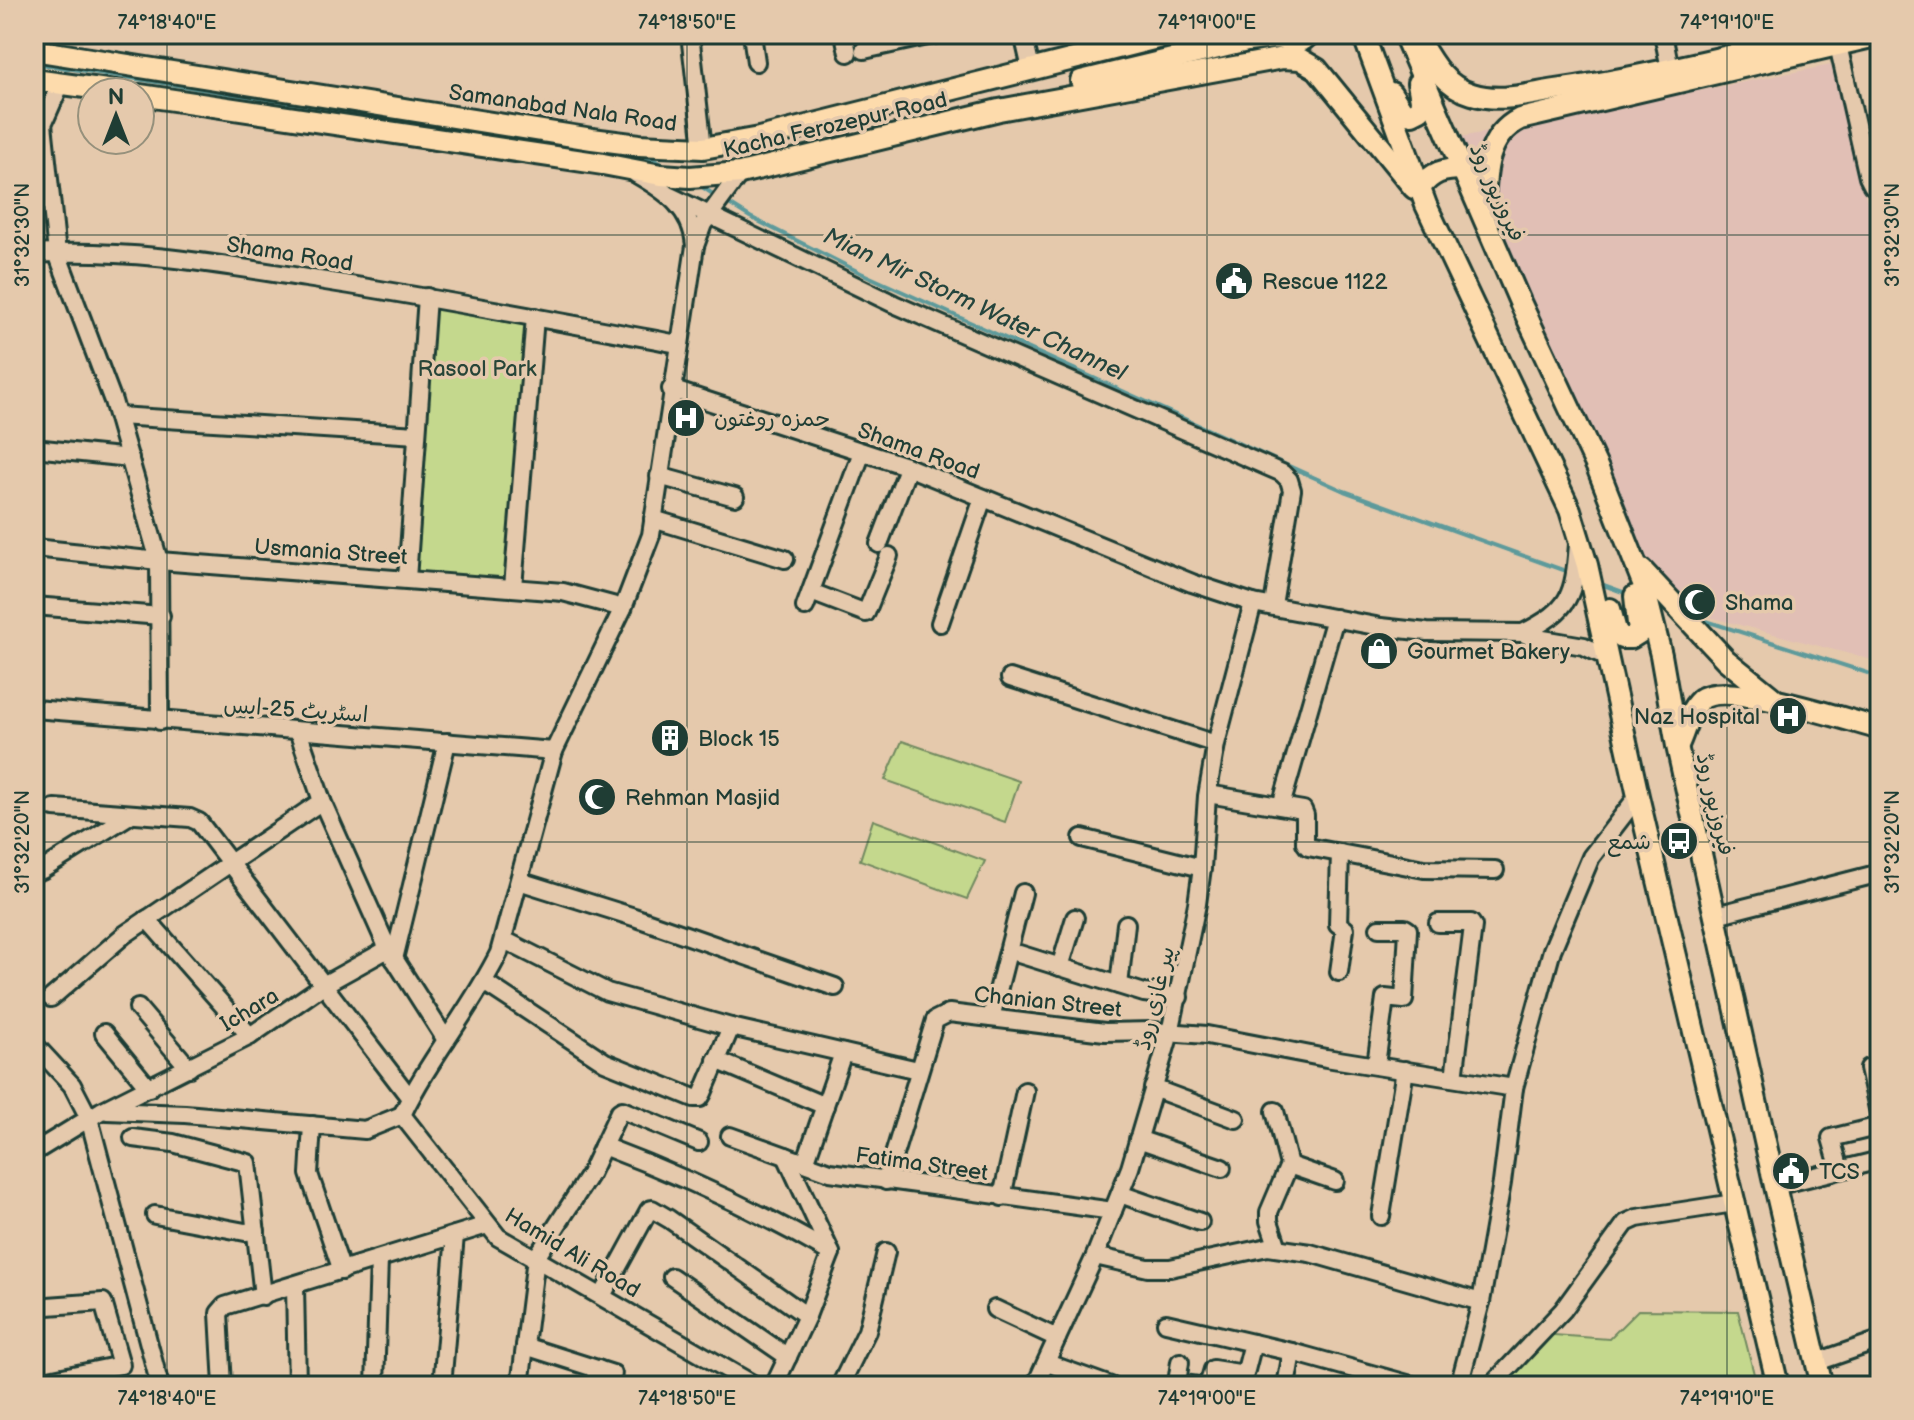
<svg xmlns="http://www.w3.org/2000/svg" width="1914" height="1420" font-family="'Balsamiq Sans','Playpen Sans Arabic',sans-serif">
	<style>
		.built { fill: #e1bfb5 }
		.green { fill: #c4d88d; stroke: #728a60; stroke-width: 2 }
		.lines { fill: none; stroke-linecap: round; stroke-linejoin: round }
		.stream { stroke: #5d9a9b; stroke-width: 4 }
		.minor-casing { stroke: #1f3d34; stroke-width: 22 }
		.major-casing { stroke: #1f3d34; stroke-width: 26 }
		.minor { stroke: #e5c9ac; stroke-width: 16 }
		.major { stroke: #fddbac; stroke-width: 20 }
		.ticks { fill: none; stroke: #1f3d34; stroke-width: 2; stroke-opacity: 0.45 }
		.labels { text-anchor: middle; stroke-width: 7; stroke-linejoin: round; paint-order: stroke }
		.street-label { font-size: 22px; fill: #1f3d34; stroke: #e5c9ac }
		.poi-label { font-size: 22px; fill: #1f3d34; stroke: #e5c9ac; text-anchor: start }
		.park-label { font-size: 22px; fill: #274538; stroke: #e5c9ac }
		.water-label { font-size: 24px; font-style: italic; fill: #24453d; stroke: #e5c9ac }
		.neatline { fill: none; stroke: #1f3d34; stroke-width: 3 }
		.ticks-label { font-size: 20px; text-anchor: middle; fill: #1f3d34 }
	</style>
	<rect width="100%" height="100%" fill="#e5c9ac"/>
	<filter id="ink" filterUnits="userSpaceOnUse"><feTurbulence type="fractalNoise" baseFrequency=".0125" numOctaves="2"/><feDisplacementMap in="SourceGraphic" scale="16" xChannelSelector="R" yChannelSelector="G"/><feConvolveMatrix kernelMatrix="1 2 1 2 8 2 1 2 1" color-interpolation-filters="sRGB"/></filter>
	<g filter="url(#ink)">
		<polygon class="built" points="1831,65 1867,201 1880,198 1880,662 1634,597 1624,549 1445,140"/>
		<g class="green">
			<polygon points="427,297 535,317 513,587 407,579"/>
			<polygon points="902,741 1019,781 1005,822 885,780"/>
			<polygon points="873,820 985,861 967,899 860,860"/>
			<polygon points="1638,1310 1738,1311 1757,1386 1491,1386 1540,1334 1609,1339"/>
		</g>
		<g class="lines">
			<g class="stream">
				<polyline points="34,63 652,159 671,168"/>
				<polyline points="696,183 719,198"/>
				<polyline points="726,202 750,217 861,273 1344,491 1571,573"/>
				<polyline points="1598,583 1631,595"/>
				<polyline points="1700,619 1880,677"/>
			</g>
			<g class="minor-casing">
				<g id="minor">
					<polyline points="690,34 703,148"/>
					<polyline points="752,34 756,62"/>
					<polyline points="844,34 848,53"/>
					<polyline points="1023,34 1031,69"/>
					<polyline points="1663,34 1670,69"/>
					<polyline points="1838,45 1868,177 1872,185 1880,191"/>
					<polyline points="864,50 937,34"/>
					<polyline points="61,83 43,124 57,253 113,401 159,561 160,721"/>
					<path d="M636,174c30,17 56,35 59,71"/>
					<polyline points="670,196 894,304 1282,473 1289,480 1292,490 1273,605"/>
					<path d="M34,254c92,-6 182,10 272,24 125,19 248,43 372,66"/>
					<polyline points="671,389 903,465 1192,583 1253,603 1381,627 1427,632 1523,633 1531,637 1584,646 1609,658"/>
					<polyline points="118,416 417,435"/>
					<polyline points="34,448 130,458"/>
					<polyline points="659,476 735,497"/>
					<polyline points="653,519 785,559"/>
					<polyline points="879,544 908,468"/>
					<polyline points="34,548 159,561 563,592 623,608"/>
					<polyline points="407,579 427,297"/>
					<polyline points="513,587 535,317"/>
					<polyline points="811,592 866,613 889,556"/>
					<polyline points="34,606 161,616"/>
					<polyline points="805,607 862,452"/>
					<polyline points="940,623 983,498"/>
					<path d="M1523,633c48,-24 51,-37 55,-89"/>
					<polyline points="1010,678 1216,744"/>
					<polyline points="34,709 554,751"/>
					<polyline points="298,731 322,801 388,949"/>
					<polyline points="1208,794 1303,810 1305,815 1305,843 1308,847 1424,869 1495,870"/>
					<polyline points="1281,806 1335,618"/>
					<polyline points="54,808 190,818 199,822 410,1098"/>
					<polyline points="1082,838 1202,868"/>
					<polyline points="34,872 42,870 130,815"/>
					<polyline points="519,881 634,917 835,987"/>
					<polyline points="1716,915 1880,873"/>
					<polyline points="147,919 250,1036"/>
					<polyline points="1438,923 1471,923 1473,926 1454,1078"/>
					<polyline points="504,940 607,992 731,1027 918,1070"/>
					<polyline points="1019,954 1144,993 1179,997"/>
					<polyline points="394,959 447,742"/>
					<polyline points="1060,967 1075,918"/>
					<polyline points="1339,972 1345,929 1338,924 1340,853"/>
					<polyline points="484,982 605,1062 694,1098 700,1098 703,1093 731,1027"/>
					<polyline points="1119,985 1126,924"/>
					<polyline points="51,998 124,935 322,801"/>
					<polyline points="138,1008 189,1068"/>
					<polyline points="991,1018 1023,893"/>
					<polyline points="104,1033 149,1088"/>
					<polyline points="34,1044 72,1085 89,1118 160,1386"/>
					<polyline points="716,1060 825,1106"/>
					<polyline points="1376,1065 1385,998 1404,1000 1408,930 1405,928 1379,928"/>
					<polyline points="1869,1068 1880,1118"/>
					<polyline points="1153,1088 1236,1119"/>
					<polyline points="107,1111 185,1114 365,1130 402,1115"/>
					<polyline points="1275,1111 1289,1165 1269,1212 1269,1221 1278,1248"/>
					<path d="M402,1115c27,-57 69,-105 97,-162l55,-202 69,-143 28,-73 44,-289 8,-22 37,-51"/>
					<polyline points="402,1115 498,1237 756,1386"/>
					<polyline points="312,1125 309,1174 342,1271"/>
					<polyline points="730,1136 830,1172 1113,1211"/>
					<polyline points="133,1138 173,1143 248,1163 263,1296"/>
					<polyline points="1138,1139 1222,1168"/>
					<path d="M603,1146c82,31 152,63 228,107l-24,63"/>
					<polyline points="34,1152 101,1111 250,1036 325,984 388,949 446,1040"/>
					<polyline points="786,1156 831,1253"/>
					<polyline points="805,1163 843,1053"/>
					<polyline points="1289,1165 1335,1181"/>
					<polyline points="1840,1170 1831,1138 1880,1126"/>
					<polyline points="886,1181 935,1020 949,1013 1105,1032 1152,1031 1207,1035 1326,1058 1514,1088"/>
					<polyline points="1775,1186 1880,1160"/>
					<polyline points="1120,1194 1200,1222"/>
					<polyline points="1002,1197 1025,1091"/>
					<polyline points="155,1215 245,1232 256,1231"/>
					<polyline points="1381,1216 1405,1070"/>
					<polyline points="1095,1256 1148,1268 1170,1268 1268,1247 1310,1253 1481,1302"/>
					<polyline points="672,1277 788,1357"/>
					<polyline points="295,1286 297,1386"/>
					<polyline points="602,1296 649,1210 652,1209 669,1219 807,1316 774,1386"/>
					<polyline points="34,1307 103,1302 121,1365 34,1383"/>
					<polyline points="995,1309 1057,1338"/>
					<polyline points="1166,1323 1292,1352 1415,1386"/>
					<polyline points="525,1346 613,1374"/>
					<polyline points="1180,1362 1177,1383 1198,1386"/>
					<polyline points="1817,1362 1880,1340"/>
					<polyline points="1047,1363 1111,1386"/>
					<polyline points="223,1386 219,1313 225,1306 487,1225"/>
					<polyline points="375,1386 379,1259"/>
					<polyline points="442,1386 455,1235"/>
					<polyline points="520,1386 536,1258 590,1174 619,1112 622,1110 699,1142"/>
					<polyline points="592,1386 598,1369"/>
					<polyline points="840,1386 867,1331 886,1252"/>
					<polyline points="1035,1386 1095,1256 1130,1168 1170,1033 1197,904 1202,868 1207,796 1216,744 1253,603"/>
					<polyline points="1208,1386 1213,1369 1245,1374 1253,1343"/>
					<polyline points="1286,1386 1292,1352"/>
					<polyline points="1459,1386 1481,1302 1502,1183 1514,1088 1552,950 1591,857 1638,796"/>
					<polyline points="1491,1386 1563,1310 1626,1223 1637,1218 1734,1203"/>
				</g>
			</g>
			<g class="major-casing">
				<g id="major">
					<polyline points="1363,34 1426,205 1570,510 1587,565 1638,796 1778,1386"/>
					<polyline points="1404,34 1520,302 1598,469 1643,583 1661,655 1677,746 1775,1186 1822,1386"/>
					<path d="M1415,34c15,25 27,51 57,60 28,9 56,0 84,-4 90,-13 179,-36 268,-56"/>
					<polyline points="34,50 592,139 639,145 703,148 759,138 1173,34"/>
					<polyline points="34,80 122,92"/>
					<polyline points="1081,81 1247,41 1274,38 1303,40 1310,34"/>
					<polyline points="1391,93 1403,112 1412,114 1420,110 1421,100 1418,83"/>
					<polyline points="140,95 603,164 661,175 690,177 740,173 999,110 1283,58 1300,59 1317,69 1414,188"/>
					<path d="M1420,188c12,-16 23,-19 43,-19"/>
					<path d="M1484,212c1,-35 0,-75 36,-93l360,-84"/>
					<polyline points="1642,570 1726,660 1773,698"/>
					<polyline points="1610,609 1616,631 1622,638 1631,638 1639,633 1635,596"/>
					<path d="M1678,745c7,-14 10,-34 22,-45 24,-21 148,20 180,29"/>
				</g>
			</g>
			<use href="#minor" class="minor"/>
			<use href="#major" class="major"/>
		</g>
	</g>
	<path class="ticks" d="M167,34v1352M687,34v1352M1207,34v1352M1727,34v1352M34,235h1846M34,842h1846"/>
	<defs>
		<g id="civic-disc" transform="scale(2)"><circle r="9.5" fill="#1f3d34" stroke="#e5c9ac"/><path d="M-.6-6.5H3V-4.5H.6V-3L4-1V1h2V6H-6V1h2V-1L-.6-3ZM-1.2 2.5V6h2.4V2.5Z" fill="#fff"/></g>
		<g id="hospital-disc" transform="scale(2)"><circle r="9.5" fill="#1f3d34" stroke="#e5c9ac"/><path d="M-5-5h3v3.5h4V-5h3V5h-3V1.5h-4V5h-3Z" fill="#fff"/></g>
		<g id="mosque-disc" transform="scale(2)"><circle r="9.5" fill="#1f3d34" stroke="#e5c9ac"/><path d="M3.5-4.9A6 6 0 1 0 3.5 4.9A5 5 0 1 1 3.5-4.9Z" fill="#fff"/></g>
		<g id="shop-disc" transform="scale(2)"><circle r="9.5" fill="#1f3d34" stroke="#e5c9ac"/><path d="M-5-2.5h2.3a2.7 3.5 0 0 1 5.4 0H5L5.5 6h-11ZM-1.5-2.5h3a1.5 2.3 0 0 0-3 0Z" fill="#fff"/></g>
		<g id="building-disc" transform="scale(2)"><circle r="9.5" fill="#1f3d34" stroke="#e5c9ac"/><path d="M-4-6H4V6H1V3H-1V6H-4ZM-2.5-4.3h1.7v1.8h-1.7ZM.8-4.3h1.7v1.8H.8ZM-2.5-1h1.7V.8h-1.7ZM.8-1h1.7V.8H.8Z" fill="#fff"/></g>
		<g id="bus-disc" transform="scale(2)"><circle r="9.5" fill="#1f3d34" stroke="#e5c9ac"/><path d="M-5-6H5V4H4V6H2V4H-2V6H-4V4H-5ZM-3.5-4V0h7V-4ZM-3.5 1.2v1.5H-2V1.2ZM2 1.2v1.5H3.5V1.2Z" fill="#fff"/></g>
	</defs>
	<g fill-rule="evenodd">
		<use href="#civic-disc" x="1234" y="281"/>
		<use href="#hospital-disc" x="686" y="418"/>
		<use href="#mosque-disc" x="1697" y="602"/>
		<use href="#shop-disc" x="1379" y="651"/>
		<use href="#hospital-disc" x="1788" y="716"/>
		<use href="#building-disc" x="670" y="738"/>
		<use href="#mosque-disc" x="597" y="797"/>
		<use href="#bus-disc" x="1679" y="841"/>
		<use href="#civic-disc" x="1791" y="1171"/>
	</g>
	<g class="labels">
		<g class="street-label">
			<text transform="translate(563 107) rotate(8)" y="8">Samanabad Nala Road</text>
			<text transform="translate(835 124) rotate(-13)" y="8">Kacha Ferozepur Road</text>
			<text transform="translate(1498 192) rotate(66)" y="8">فیروزپور روڈ</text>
			<text transform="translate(290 253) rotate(9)" y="8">Shama Road</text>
			<text transform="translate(919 450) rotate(20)" y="8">Shama Road</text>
			<text transform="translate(331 551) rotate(4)" y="8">Usmania Street</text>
			<text transform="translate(296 709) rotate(4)" y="8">اسٹریٹ 25-ایس</text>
			<text transform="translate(1716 804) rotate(77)" y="8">فیروزپور روڈ</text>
			<text transform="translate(1154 998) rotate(-76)" y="8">پیر غازی روڈ</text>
			<text transform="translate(1048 1001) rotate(6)" y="8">Chanian Street</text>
			<text transform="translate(249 1009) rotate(-31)" y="8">Ichara</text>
			<text transform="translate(922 1163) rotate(8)" y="8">Fatima Street</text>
			<text transform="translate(573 1252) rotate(31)" y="8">Hamid Ali Road</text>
		</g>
		<g class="poi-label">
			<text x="1262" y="289">Rescue 1122</text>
			<text x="714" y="426">حمزه روغتون</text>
			<text x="1725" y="610">Shama</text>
			<text x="1407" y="659">Gourmet Bakery</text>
			<text x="1760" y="724" text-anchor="end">Naz Hospital</text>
			<text x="698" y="746">Block 15</text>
			<text x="625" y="805">Rehman Masjid</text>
			<text x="1651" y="849" text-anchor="end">شمع</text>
			<text x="1819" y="1179">TCS</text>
		</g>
		<g class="park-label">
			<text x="477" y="376">Rasool Park</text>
		</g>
		<g class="water-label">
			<text transform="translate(975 304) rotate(25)" y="8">Mian Mir Storm Water Channel</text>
		</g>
	</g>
	<rect width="1914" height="1420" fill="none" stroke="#e5c9ac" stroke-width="88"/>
	<g transform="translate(116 116)"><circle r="38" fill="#e5c9ac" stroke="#96917c" stroke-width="2"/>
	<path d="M0-6L14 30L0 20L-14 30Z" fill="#1f3d34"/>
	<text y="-12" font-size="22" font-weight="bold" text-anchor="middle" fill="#1f3d34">N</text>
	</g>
	<rect x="44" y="44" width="1826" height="1332" class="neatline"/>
	<g class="ticks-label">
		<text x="167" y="29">74°18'40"E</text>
		<text x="687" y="29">74°18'50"E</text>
		<text x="1207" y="29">74°19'00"E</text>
		<text x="1727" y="29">74°19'10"E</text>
		<text transform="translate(22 235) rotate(-90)" y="7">31°32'30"N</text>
		<text transform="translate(1892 235) rotate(-90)" y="7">31°32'30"N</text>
		<text transform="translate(22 842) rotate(-90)" y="7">31°32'20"N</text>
		<text transform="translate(1892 842) rotate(-90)" y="7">31°32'20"N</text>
		<text x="167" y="1405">74°18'40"E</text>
		<text x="687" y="1405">74°18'50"E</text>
		<text x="1207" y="1405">74°19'00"E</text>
		<text x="1727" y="1405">74°19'10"E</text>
	</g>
</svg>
